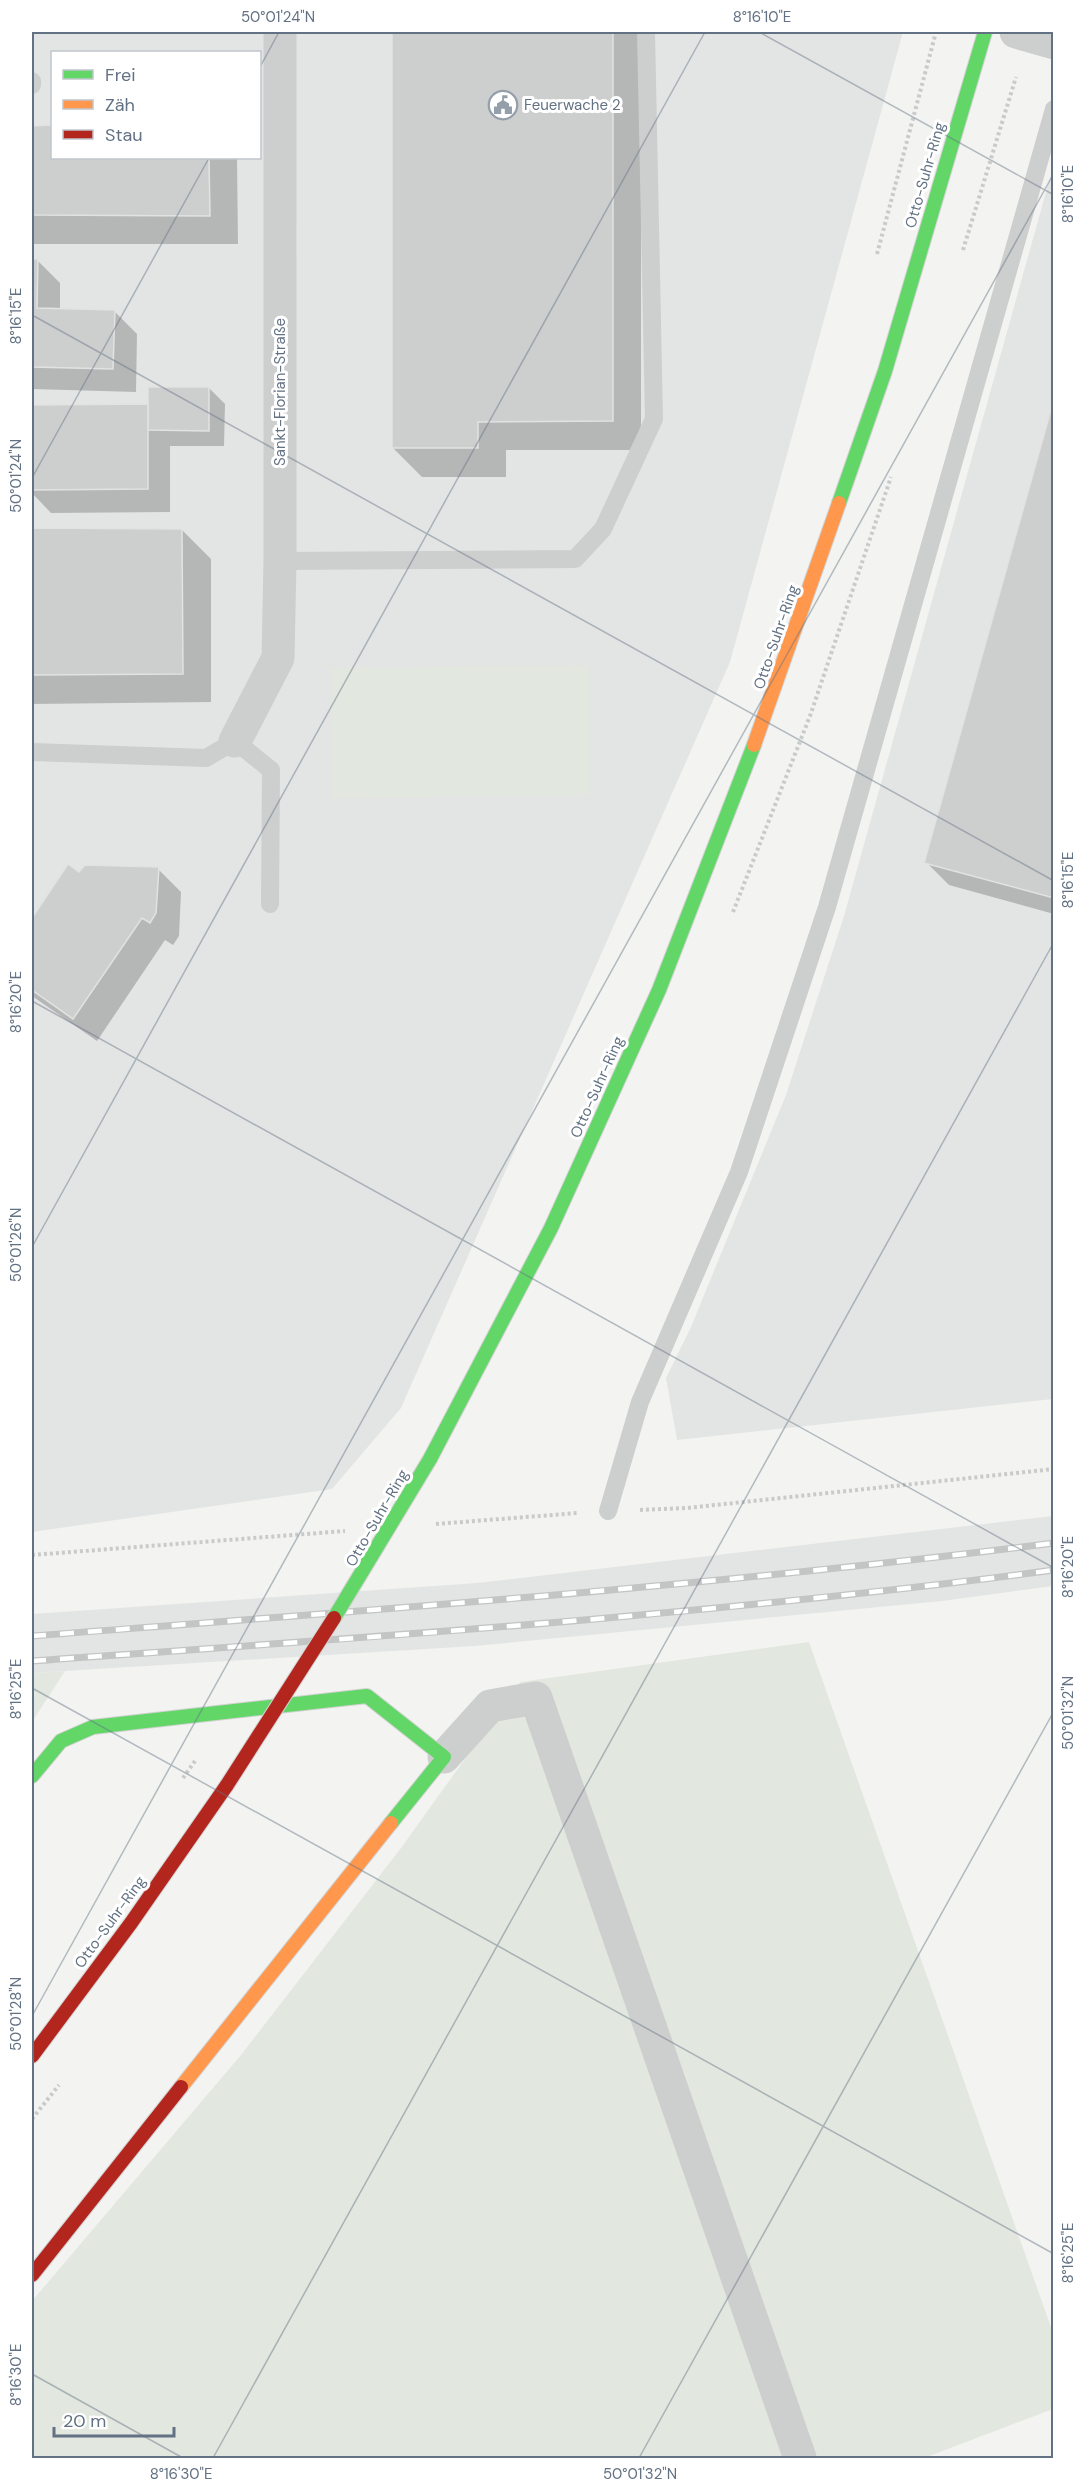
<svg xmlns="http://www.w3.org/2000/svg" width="1085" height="2490" font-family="'DM Sans',sans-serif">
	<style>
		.built { fill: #e3e5e4; fill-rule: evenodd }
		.green { fill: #e2e7df }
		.shadow { fill: #0003 }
		.building { fill: #cdcfce; stroke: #e2e3e1; stroke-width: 1.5 }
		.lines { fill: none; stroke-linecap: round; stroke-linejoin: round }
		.fast-casing { stroke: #d1d2d2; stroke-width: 16 }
		.slow-casing { stroke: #d1d2d2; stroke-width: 16 }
		.jam-casing { stroke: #d1d2d2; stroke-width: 16 }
		.path { stroke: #cacacb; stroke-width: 4; stroke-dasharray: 3 3; stroke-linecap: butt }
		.lane { stroke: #cdcece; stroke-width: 18 }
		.street { stroke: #cdcece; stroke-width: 33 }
		.fast { stroke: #63d668; stroke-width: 14 }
		.slow { stroke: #ff974d; stroke-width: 14 }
		.jam { stroke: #b3261e; stroke-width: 14 }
		.rail-casing { stroke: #c3c4c4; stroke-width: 7 }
		.rail { stroke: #fff; stroke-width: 4.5; stroke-dasharray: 14; stroke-linecap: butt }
		.fast-bridge-casing { stroke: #d1d2d2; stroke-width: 16; stroke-linecap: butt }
		.jam-bridge-casing { stroke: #d1d2d2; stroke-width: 16; stroke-linecap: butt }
		.path-bridge { stroke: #cacacb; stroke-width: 4; stroke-dasharray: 3 3; stroke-linecap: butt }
		.fast-bridge { stroke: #63d668; stroke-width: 14 }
		.jam-bridge { stroke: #b3261e; stroke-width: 14 }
		.ticks { fill: none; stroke: #627183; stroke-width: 1.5; stroke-opacity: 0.45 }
		.labels { text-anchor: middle; stroke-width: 6; stroke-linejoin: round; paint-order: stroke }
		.poi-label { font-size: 15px; fill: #627183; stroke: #fff; text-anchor: start }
		.street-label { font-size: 15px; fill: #627183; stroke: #fff }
		.neatline { fill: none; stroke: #627183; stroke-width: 2 }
		.ticks-label { font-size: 15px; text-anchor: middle; fill: #627183 }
	</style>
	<rect width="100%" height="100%" fill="#f3f4f1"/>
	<g class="built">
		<path d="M32,32h871l-173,630 -329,746 -69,81 -300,43zM52,52h208v106h-208z"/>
		<polygon points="1053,167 1053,1399 677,1440 666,1378 691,1327 786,1095 844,916"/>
		<polygon points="1053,1516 1053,1586 942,1601 475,1646 32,1673 32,1614 477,1583"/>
	</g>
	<g class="green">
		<polygon points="589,665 589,795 332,798 331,668"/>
		<polygon points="809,1642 1053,2333 1053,2409 924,2458 32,2458 32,2301 241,2055 401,1848 520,1682"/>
		<polygon points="65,1671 32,1722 32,1673"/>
	</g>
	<g class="shadow">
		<polygon points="393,32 641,32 641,450 506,450 506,477 422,477 393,448"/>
		<polygon points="32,127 52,127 52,158 237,158 238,244 32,244"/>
		<polygon points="32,260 37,260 60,283 60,310 114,311 137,334 136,392 32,389"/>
		<polygon points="209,388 225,404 224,446 170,446 170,512 51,513 32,493 32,407 147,406"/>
		<polygon points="1054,405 1054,914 949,885 926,862"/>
		<polygon points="32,529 182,530 211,559 211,702 32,704"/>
		<polygon points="69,866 80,874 158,869 181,892 179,936 173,945 165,940 97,1041 32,996 32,920"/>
	</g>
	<g class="building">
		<polygon points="392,32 613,32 613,421 478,422 478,448 392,448"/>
		<polygon points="52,125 52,158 209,158 210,216 32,215 32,126"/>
		<polygon points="32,259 38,259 37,308 115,310 113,369 32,367"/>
		<polygon points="148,387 209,387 209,431 148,430"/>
		<polygon points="1054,399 1054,898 924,863"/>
		<polygon points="148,404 148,489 32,490 32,405"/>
		<polygon points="32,528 182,529 183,674 32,675"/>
		<polygon points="68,864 79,872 85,865 159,867 156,913 150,923 142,918 73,1019 32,990 32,918"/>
	</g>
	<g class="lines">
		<g class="fast-casing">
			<g id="fast">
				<polyline points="839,503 885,371 985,32"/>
				<polyline points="430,1459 551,1228 659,990 754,745"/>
				<polyline points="32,1776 61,1741 93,1727 367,1696 444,1757 391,1823"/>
			</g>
		</g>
		<g class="slow-casing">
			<g id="slow">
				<polyline points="754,745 839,503"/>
				<polyline points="181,2087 391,1823"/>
			</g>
		</g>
		<g class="jam-casing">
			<g id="jam">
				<polyline points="32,2056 131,1923 227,1785"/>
				<polyline points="32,2275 181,2087"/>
			</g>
		</g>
		<g class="path">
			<polyline points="963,250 1016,77"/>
			<polyline points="877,254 936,32"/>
			<polyline points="733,912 810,716 891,477"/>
			<polyline points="640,1510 687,1508 1054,1469"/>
			<polyline points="436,1524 578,1513"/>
			<polyline points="32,1555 345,1531"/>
			<polyline points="32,2119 59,2085"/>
		</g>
		<g class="lane">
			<polyline points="32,81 32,85"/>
			<polyline points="280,561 575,559 603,529 654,419 646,32"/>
			<polyline points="32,752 206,758 235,741 271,770 270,904"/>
			<polyline points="608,1511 640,1402 739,1172 827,907 1054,109"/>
		</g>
		<g class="street">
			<polyline points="1016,32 1054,43"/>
			<polyline points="235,741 278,658 280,561 280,32"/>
			<polyline points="444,1757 490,1706 536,1698 800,2458"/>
		</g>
		<use href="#fast" class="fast"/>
		<use href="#slow" class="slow"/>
		<use href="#jam" class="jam"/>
		<g class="rail-casing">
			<g id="rail">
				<path d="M32,1636c341,-26 682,-50 1022,-93"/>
				<path d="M32,1661c341,-24 682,-46 1022,-91"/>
			</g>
		</g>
		<use href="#rail" class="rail"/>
		<g class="fast-bridge-casing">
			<polyline id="fast-bridge" points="334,1618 430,1459"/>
		</g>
		<g class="jam-bridge-casing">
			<polyline id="jam-bridge" points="227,1785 334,1618"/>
		</g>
		<polyline class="path-bridge" points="183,1778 195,1761"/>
		<use href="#fast-bridge" class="fast-bridge"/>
		<use href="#jam-bridge" class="jam-bridge"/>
	</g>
	<path class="ticks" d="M759,32l295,163M260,67l19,-35M32,315l1022,566M32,478l177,-320M32,1001l1022,567M32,1247l673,-1215M32,1688l1022,566M32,2016l1022,-1843M32,2374l151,84M213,2458l841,-1516M639,2458l415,-747"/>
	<defs>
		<g id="civic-ring" transform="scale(1.5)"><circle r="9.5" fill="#fff" stroke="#959faa" stroke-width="1.5"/><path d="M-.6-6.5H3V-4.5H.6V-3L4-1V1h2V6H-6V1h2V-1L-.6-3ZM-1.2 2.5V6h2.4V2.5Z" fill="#959faa"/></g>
	</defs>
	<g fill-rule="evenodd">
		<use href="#civic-ring" x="503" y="105"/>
	</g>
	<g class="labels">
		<g class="poi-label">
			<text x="524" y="110">Feuerwache 2</text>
		</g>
		<g class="street-label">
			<text transform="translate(925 175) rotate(-74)" y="5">Otto-Suhr-Ring</text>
			<text transform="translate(280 392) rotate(-90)" y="5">Sankt-Florian-Straße</text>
			<text transform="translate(776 637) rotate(-71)" y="5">Otto-Suhr-Ring</text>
			<text transform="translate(597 1087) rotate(-66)" y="5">Otto-Suhr-Ring</text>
			<text transform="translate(377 1518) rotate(-60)" y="5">Otto-Suhr-Ring</text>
			<text transform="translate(110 1922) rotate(-54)" y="5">Otto-Suhr-Ring</text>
		</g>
	</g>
	<rect width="1085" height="2490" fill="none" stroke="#ffffff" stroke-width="66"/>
	<rect x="51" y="51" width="210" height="108" fill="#ffffff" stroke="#c0c6cd" stroke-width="1.5"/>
	<rect x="63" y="70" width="30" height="9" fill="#63d668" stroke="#c0c6cd" stroke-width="1.5"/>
	<text x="105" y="81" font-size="18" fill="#627183">Frei</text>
	<rect x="63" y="100" width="30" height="9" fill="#ff974d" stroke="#c0c6cd" stroke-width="1.5"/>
	<text x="105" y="111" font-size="18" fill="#627183">Zäh</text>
	<rect x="63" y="130" width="30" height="9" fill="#b3261e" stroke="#c0c6cd" stroke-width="1.5"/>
	<text x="105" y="141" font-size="18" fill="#627183">Stau</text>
	<path d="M54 2427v9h120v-9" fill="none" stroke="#627183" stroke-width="3"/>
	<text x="63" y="2427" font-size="18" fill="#627183" stroke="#ffffff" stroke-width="4.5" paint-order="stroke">20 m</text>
	<rect x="33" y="33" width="1019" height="2424" class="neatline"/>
	<g class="ticks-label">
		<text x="278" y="22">50°01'24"N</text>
		<text x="762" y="22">8°16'10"E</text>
		<text transform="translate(1068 194) rotate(-90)" y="5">8°16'10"E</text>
		<text transform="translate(16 316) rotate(-90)" y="5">8°16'15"E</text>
		<text transform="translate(16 476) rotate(-90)" y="5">50°01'24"N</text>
		<text transform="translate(1068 880) rotate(-90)" y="5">8°16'15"E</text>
		<text transform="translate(16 1002) rotate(-90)" y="5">8°16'20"E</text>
		<text transform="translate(16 1245) rotate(-90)" y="5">50°01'26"N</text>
		<text transform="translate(1068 1567) rotate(-90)" y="5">8°16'20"E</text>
		<text transform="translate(16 1689) rotate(-90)" y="5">8°16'25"E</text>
		<text transform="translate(1068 1713) rotate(-90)" y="5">50°01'32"N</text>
		<text transform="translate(16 2014) rotate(-90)" y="5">50°01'28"N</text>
		<text transform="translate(1068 2253) rotate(-90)" y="5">8°16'25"E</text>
		<text transform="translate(16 2375) rotate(-90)" y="5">8°16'30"E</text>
		<text x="181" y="2479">8°16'30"E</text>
		<text x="640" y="2479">50°01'32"N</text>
	</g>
</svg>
